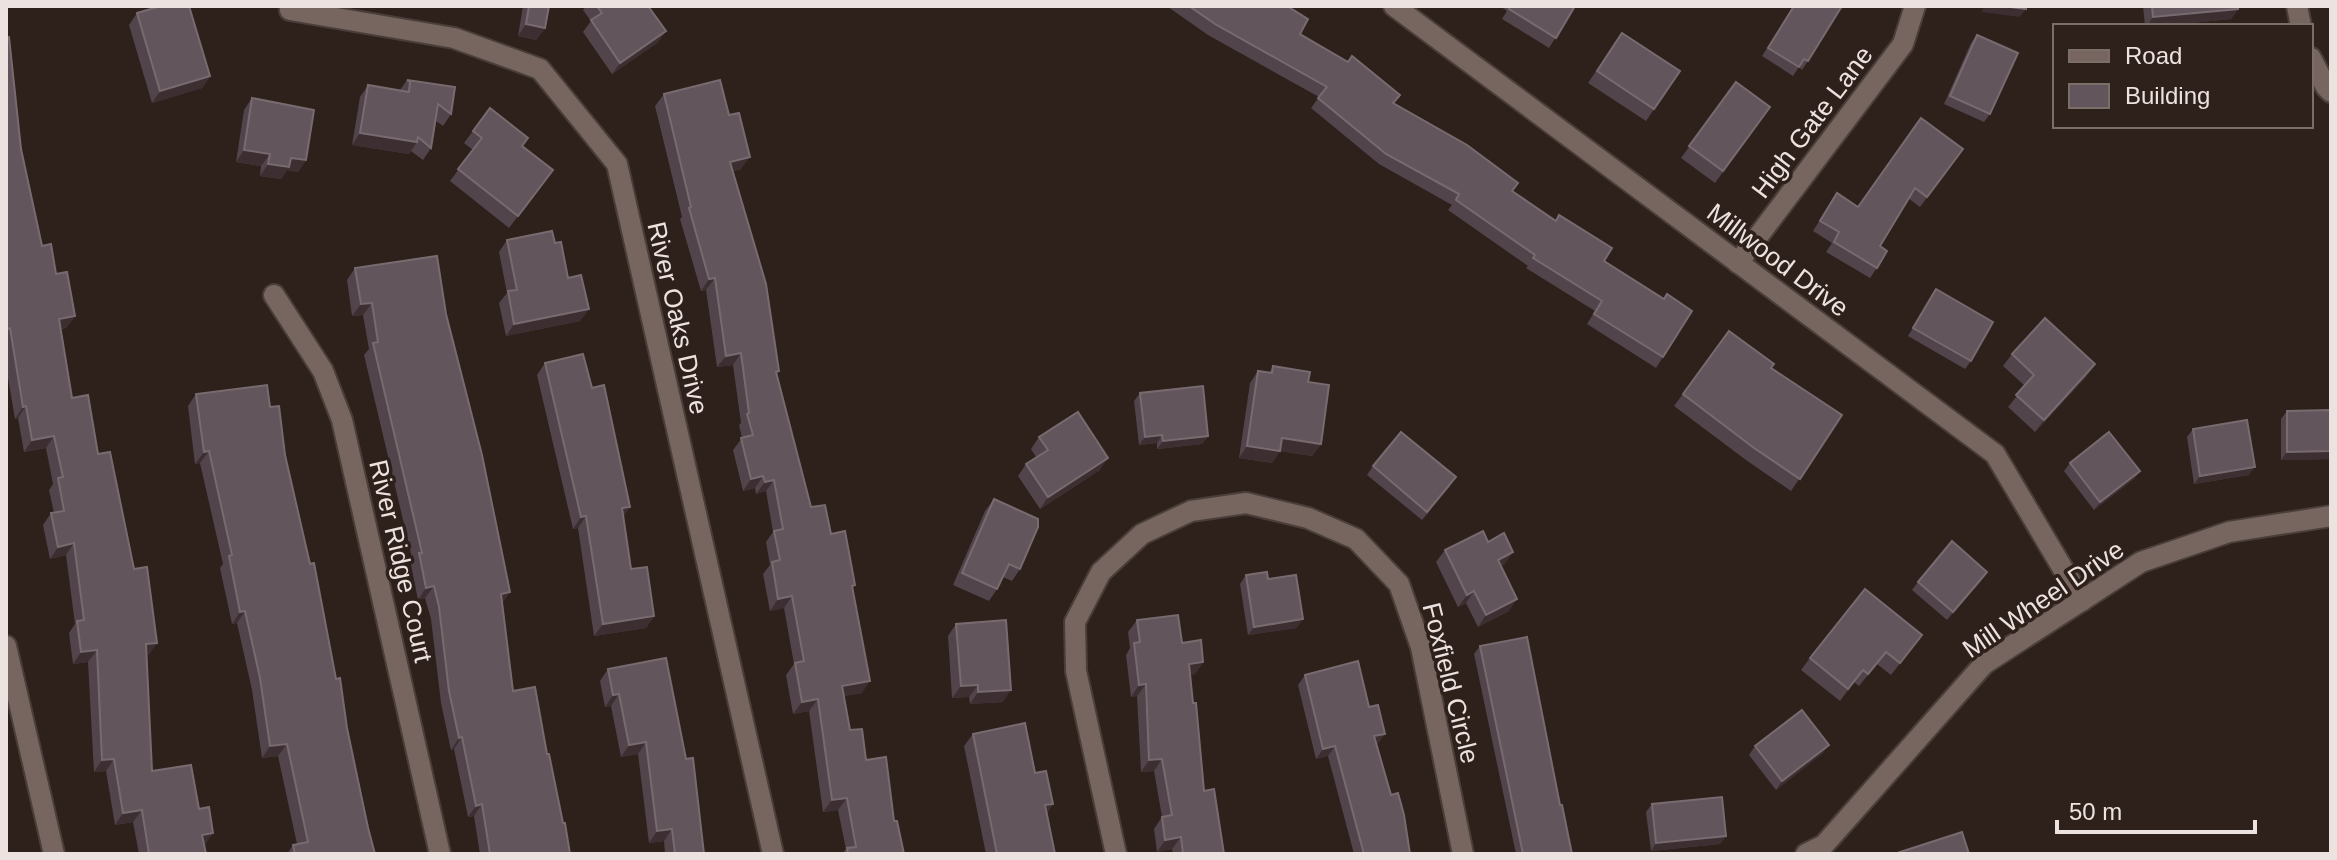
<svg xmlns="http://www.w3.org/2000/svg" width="2337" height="860" font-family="Arial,sans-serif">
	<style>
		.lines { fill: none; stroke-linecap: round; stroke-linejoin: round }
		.minor-casing { stroke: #493e39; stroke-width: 24 }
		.minor { stroke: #77665f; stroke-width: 20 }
		.wall { fill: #52444b }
		.shaded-wall { fill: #3c2e31 }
		.building { fill: #62555b; stroke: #786b70; stroke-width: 2 }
		.labels { text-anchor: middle; stroke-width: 7; stroke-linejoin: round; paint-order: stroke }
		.street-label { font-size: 26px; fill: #ece2df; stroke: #2e201b }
	</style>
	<rect width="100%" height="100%" fill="#2e201b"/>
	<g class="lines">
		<g class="minor-casing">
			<g id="minor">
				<polyline points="1394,6 1995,454 2082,601"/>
				<polyline points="2297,6 2301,26"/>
				<polyline points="290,10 454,38 540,69 617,164 773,854"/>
				<polyline points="2311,58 2326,87 2331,92"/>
				<polyline points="1738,263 1903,44 1915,6"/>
				<polyline points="274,295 323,371 342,420 440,854"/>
				<polyline points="6,646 54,854"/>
				<polyline points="1116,854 1076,671 1075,622 1101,572 1142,534 1191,511 1246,503 1308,518 1356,539 1399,584 1421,647 1463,854"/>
				<polyline points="1806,854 1824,845 1984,664 2141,562 2229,532 2331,516"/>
			</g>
		</g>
		<use href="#minor" class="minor"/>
	</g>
	<g class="wall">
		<polygon points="523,6 549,6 545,28 536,40 518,36"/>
		<polygon points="586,6 648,6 666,31 657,43 612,74 583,32 591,21 583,10"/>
		<polygon points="1169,6 1287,6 1300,34 1400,95 1393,104 1512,191 1604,261 1663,357 1656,368 1587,324 1595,311 1526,268 1528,266 1448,210 1452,205 1379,164 1311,108 1319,97 1208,35 1168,7"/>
		<polygon points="1500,6 1575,6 1549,48 1502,19 1507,11"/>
		<polygon points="1794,6 1808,61 1802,70 1799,67 1793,76 1762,56"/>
		<polygon points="2143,6 2238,6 2238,9 2231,19 2162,26 2145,26"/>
		<polygon points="137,13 210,76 202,88 152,103 129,25"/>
		<polygon points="1622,33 1680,71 1646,121 1588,83"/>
		<polygon points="1977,35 1990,114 1984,122 1944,104 1971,43"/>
		<polygon points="6,38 21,149 42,246 56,274 75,316 66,328 61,329 72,398 98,454 149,655 146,655 152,771 205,845 206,854 139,854 133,822 115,825 106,771 94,772 88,662 73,664 69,633 75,624 66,555 50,559 43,525 51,513 54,513 49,490 53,484 46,448 24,452 18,418 15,419 6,366"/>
		<polygon points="407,80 451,114 443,126 436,121 431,148 423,160 411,151 409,154 352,145 360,97 368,85 400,90"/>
		<polygon points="1736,82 1770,107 1715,183 1681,158"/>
		<polygon points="664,94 741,169 733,171 777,374 811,507 831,534 855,585 853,588 862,693 844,696 850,730 866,760 894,821 904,854 842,854 846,849 838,810 823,812 809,711 793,714 786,675 794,664 784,608 770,611 763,574 770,565 766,542 773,532 766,491 756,494 755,488 743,491 733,450 742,438 739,425 741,423 733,365 717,367 706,290 701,291 680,219 682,217 655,106"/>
		<polygon points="252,98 306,160 298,172 287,170 281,179 260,176 261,166 236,162 244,110"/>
		<polygon points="490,108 522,146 544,182 509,228 450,181 473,150 464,143"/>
		<polygon points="1963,149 1920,207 1908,198 1880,246 1877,268 1870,278 1826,252 1832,243 1813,231 1837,193 1858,207"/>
		<polygon points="507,240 555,243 568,278 589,309 580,321 506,336 499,303 507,293 499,252"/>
		<polygon points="355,268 446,314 510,592 502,603 513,691 547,754 570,854 480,854 474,816 468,817 454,749 451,750 441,703 431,619 425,598 418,600 411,565 413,562 364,355 369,349 363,315 352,316 347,280"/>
		<polygon points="1936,289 1971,361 1965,369 1908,336"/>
		<polygon points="1729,331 1771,368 1842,415 1791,491 1746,460 1674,406"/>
		<polygon points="2012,354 2087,376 2035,432 2008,407 2025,386 2003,366"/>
		<polygon points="545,363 623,517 631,569 654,616 646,628 594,636 578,528 573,529 537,375"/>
		<polygon points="1273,366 1308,382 1321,444 1312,456 1280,451 1272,463 1239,458 1250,383 1258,371 1269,373"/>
		<polygon points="1140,393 1208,436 1202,444 1157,449 1157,443 1139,445 1134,401"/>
		<polygon points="196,394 270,407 285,455 375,854 287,854 293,845 297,844 278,756 262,758 252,690 237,623 232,624 220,568 223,564 200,463 195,464 188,406"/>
		<polygon points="2331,410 2331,459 2281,460 2281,419 2287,411"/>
		<polygon points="2193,429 2249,475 2194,484 2187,437"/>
		<polygon points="1039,437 1100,470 1040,509 1018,476 1026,464 1036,457 1031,449"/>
		<polygon points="2070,463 2140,471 2134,479 2094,510 2064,471"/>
		<polygon points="1373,466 1450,486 1422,520 1367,475"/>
		<polygon points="994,499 1020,569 1012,581 1003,577 997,589 989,601 953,585 985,511"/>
		<polygon points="1488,542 1505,564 1501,566 1509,611 1478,627 1466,603 1458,607 1436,562 1445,550"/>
		<polygon points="1246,575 1268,579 1297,628 1248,635 1240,584"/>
		<polygon points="1982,580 1947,620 1912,590 1918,582"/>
		<polygon points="1137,620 1182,643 1203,662 1195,674 1190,675 1193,703 1204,791 1224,854 1173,854 1172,849 1157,852 1154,829 1162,817 1154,771 1141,772 1137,696 1131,697 1126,655 1130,648 1128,632"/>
		<polygon points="956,624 1003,702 970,704 969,697 952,698 948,636"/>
		<polygon points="1922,635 1891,675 1877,664 1859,686 1854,682 1840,701 1801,670 1810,658"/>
		<polygon points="1480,646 1560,805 1572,854 1516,854 1474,654"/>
		<polygon points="608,669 704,854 665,854 664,841 649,843 638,754 621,757 611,706 605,707 600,681"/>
		<polygon points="1305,675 1378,744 1376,744 1391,795 1410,854 1354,854 1328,756 1316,759 1298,685"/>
		<polygon points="973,734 1035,773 1053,804 1047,813 1055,854 986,854 964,746"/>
		<polygon points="1755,746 1823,753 1776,790 1749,755"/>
		<polygon points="1652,804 1726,836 1720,844 1651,851 1646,812"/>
	</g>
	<g class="shaded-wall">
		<polygon points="1985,6 2003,6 2026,9 2020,17 1981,12"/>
		<polygon points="2238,9 2231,19 2162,26 2147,26 2153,17"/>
		<polygon points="526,24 545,28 536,40 518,36"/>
		<polygon points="666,31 657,43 612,74 620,63"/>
		<polygon points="210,76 202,88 152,103 160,91"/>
		<polygon points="360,133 417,142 409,154 352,145"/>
		<polygon points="244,150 270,154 261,166 236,162"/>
		<polygon points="750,157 741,169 722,174 730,162"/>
		<polygon points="291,158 306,160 298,172 287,170 281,179 260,176 268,164"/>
		<polygon points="715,278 706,290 701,291 709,279"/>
		<polygon points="372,303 363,315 352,316 361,304"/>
		<polygon points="589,309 580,321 506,336 514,324"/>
		<polygon points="75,316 66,328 51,331 59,319"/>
		<polygon points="741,353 733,365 717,367 726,356"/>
		<polygon points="2095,364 2087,376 2035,432 2044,420"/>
		<polygon points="26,406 18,418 15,419 23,407"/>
		<polygon points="1162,435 1157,443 1139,445 1145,437"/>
		<polygon points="54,436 46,448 24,452 32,440"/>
		<polygon points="1208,436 1202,444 1157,449 1163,441"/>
		<polygon points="1282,438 1321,444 1312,456 1280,451 1272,463 1239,458 1247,446"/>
		<polygon points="209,451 200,463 195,464 204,452"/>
		<polygon points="2331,451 2331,459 2281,460 2287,452"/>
		<polygon points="1108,458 1100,470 1040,509 1048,497"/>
		<polygon points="2255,467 2249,475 2194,484 2200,476"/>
		<polygon points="2140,471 2134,479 2094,510 2100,502"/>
		<polygon points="763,476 755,488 743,491 751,479"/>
		<polygon points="774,480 766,491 756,494 765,482"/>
		<polygon points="630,507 622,519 622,508"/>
		<polygon points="586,516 578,528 573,529 581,517"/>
		<polygon points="74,543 66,555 50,559 58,547"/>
		<polygon points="1513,552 1505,564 1489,572 1498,560"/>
		<polygon points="1987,572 1982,580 1947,620 1953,612"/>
		<polygon points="434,586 425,598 418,600 426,588"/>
		<polygon points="1474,591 1466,603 1458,607 1467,595"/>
		<polygon points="510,592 502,604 501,594"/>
		<polygon points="792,596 784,608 770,611 778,599"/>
		<polygon points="1517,599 1509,611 1478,627 1486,615"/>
		<polygon points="245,611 237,623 232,624 240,612"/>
		<polygon points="654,616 646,628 594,636 603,624"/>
		<polygon points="1303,619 1297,628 1248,635 1254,627"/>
		<polygon points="157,643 149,655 137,656 146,644"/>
		<polygon points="97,650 88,662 73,664 81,652"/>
		<polygon points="1203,662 1195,674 1181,676 1189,664"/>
		<polygon points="870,681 862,693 833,698 842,686"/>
		<polygon points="1146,684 1137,696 1131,697 1139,685"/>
		<polygon points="978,685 969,697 952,698 961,686"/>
		<polygon points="1011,690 1003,702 970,704 978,692"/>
		<polygon points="619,694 611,706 605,707 613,695"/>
		<polygon points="818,699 809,711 793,714 802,702"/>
		<polygon points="1385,734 1378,744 1367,746 1374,736"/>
		<polygon points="462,737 454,749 451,750 459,738"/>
		<polygon points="646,742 638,754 621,757 629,745"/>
		<polygon points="287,744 278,756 262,758 270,746"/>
		<polygon points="1829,745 1823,753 1776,790 1782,781"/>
		<polygon points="1335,746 1328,756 1316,759 1323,749"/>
		<polygon points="114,759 106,771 94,772 102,760"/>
		<polygon points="1162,759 1154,771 1141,772 1149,760"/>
		<polygon points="847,798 838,810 823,812 832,800"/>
		<polygon points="482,804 474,816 468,817 476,806"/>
		<polygon points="1053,804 1044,816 1045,805"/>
		<polygon points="142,810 133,822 115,825 123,813"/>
		<polygon points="672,829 664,841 649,843 657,831"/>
		<polygon points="213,833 205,845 194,847 202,835"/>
		<polygon points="1726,836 1720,844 1651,851 1656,843"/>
		<polygon points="1181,837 1172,849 1157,852 1165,840"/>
	</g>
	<g class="building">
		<polygon points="161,6 189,6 210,76 160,91 137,13"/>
		<polygon points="529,6 549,6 545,28 526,24"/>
		<polygon points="597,6 648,6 666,31 620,63 591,20 602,13"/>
		<polygon points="1189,6 1287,6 1308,19 1300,34 1348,62 1352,56 1400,95 1393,103 1467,145 1518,183 1512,191 1556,221 1559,215 1612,248 1604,261 1664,299 1667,294 1692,311 1663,357 1594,314 1602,301 1533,258 1535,255 1456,200 1459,194 1386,154 1318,98 1327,87 1215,24"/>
		<polygon points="1511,6 1575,6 1556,38 1509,9"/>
		<polygon points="1794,6 1842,6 1808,61 1804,59 1799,67 1768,48"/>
		<polygon points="2003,6 2026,6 2026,9"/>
		<polygon points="2152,6 2238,6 2238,9 2153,17"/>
		<polygon points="1622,33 1680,71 1654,109 1597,71"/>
		<polygon points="1977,35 2018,53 1990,114 1950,96"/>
		<polygon points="9,37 21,149 42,246 51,244 56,274 67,272 75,316 59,319 72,398 88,395 98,454 110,452 134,569 147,567 157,643 146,644 152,771 191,765 199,809 209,807 213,833 202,835 206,854 149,854 142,810 123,813 114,759 102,760 97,650 81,652 77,621 84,620 74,543 58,547 51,513 64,511 58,478 63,477 54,436 32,440 26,406 23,407 10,328 7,329 6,326 6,38"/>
		<polygon points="407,80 455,87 451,114 438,104 431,148 418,137 417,142 360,133 368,85 409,92 410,82"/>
		<polygon points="720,80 729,115 739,113 750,157 730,162 766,284 779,371 776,372 811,507 825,505 831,534 845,531 855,585 852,586 870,681 842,686 850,730 862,729 866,760 886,757 894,821 897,821 904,854 848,854 847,848 856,847 847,798 832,800 818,699 802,702 795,663 804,661 792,596 778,599 772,562 780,560 774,531 783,529 774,480 765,482 763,476 751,479 741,438 753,435 747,414 749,413 741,353 726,356 715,278 709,279 689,208 691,207 664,94"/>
		<polygon points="1736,82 1770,107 1723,171 1689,146"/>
		<polygon points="252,98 314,110 306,160 291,158 289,167 268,164 270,154 244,150"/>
		<polygon points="490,108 528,138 522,146 553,170 518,216 458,169 482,138 473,131"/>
		<polygon points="1921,118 1963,149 1927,197 1915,188 1880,246 1887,251 1877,268 1834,242 1839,232 1820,221 1837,193 1858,207"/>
		<polygon points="552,231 555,243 561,242 568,278 581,275 589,309 514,324 508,291 517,290 507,240"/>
		<polygon points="437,256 446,314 482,455 510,592 501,594 513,691 535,687 547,754 549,754 563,823 565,823 570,854 490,854 482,804 476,806 462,737 459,738 449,691 439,607 434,586 426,588 419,553 422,553 373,343 378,342 372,303 361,304 355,268"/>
		<polygon points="1936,289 1993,322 1971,361 1913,328"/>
		<polygon points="2045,318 2095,364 2044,420 2016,395 2034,375 2012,354"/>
		<polygon points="1729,331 1774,364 1771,368 1842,415 1800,479 1754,448 1683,394"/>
		<polygon points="583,354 592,388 604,385 630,507 622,508 631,569 647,567 654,616 603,624 586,516 581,517 545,363"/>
		<polygon points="1273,366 1310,372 1308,382 1329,385 1321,444 1282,438 1280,451 1247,446 1258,371 1272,373"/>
		<polygon points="267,385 270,407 279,406 285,455 310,564 314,563 336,679 340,678 347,728 368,828 375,854 295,854 293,845 308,842 287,744 270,746 260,678 245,611 240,612 229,556 232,555 209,451 204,452 196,394"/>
		<polygon points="1203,386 1208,436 1163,441 1162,435 1145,437 1140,393"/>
		<polygon points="2331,410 2331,451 2287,452 2287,411"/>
		<polygon points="1078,412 1108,458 1048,497 1026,464 1048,450 1039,437"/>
		<polygon points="2247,420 2255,467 2200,476 2193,429"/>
		<polygon points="1401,432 1456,477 1427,512 1373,466"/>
		<polygon points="2109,432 2140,471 2100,502 2070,463"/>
		<polygon points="994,499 1038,519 1038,527 1020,569 1009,564 997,589 962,573"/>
		<polygon points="1483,531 1488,542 1504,533 1513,552 1498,560 1517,599 1486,615 1474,591 1467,595 1445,550"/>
		<polygon points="1952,541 1987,572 1953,612 1918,582"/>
		<polygon points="1267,572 1268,579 1296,575 1303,619 1254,627 1246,575"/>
		<polygon points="1865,589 1922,635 1900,663 1886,652 1868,674 1863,670 1848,689 1810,658"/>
		<polygon points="1178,615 1182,643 1201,640 1203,662 1189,664 1193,703 1196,703 1204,791 1214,789 1224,854 1183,854 1181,837 1165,840 1162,817 1172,815 1162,759 1149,760 1146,684 1139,685 1134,643 1140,642 1137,620"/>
		<polygon points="1006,620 1011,690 978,692 978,685 961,686 956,624"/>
		<polygon points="1527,637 1560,805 1562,805 1572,854 1523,854 1480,646"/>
		<polygon points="666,658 686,759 693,758 704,854 675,854 672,829 657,831 646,742 629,745 619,694 613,695 608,669"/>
		<polygon points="1358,661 1369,707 1378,705 1385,734 1374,736 1391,795 1398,793 1404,815 1410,854 1364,854 1335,746 1323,749 1305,675"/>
		<polygon points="1802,710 1829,745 1782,781 1755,746"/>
		<polygon points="1025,723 1035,773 1046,771 1053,804 1045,805 1055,854 997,854 973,734"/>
		<polygon points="1722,797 1726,836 1656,843 1652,804"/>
		<polygon points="1962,832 1969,854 1894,854"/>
	</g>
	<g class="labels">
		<g class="street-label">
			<text transform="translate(1812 122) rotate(-53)" y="9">High Gate Lane</text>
			<text transform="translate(1778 260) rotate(37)" y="9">Millwood Drive</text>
			<text transform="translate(678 318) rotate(77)" y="9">River Oaks Drive</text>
			<text transform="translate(401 561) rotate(77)" y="9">River Ridge Court</text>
			<text transform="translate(2043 599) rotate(-34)" y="9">Mill Wheel Drive</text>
			<text transform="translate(1451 683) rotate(76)" y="9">Foxfield Circle</text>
		</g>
	</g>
	<rect width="2337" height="860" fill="none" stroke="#ece2df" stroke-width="16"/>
	<rect x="2053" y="24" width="260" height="104" fill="#2e201b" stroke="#7a6e69" stroke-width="2"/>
	<rect x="2069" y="50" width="40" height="12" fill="#77665f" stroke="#7a6e69" stroke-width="2"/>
	<text x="2125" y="64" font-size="24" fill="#ece2df">Road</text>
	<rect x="2069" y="84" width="40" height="24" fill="#62555b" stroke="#7a6e69" stroke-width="2"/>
	<text x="2125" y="104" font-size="24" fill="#ece2df">Building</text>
	<path d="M2057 820v12h198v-12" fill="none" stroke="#ece2df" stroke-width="4"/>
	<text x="2069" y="820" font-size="24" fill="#ece2df" stroke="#2e201b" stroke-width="6" paint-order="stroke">50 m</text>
</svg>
